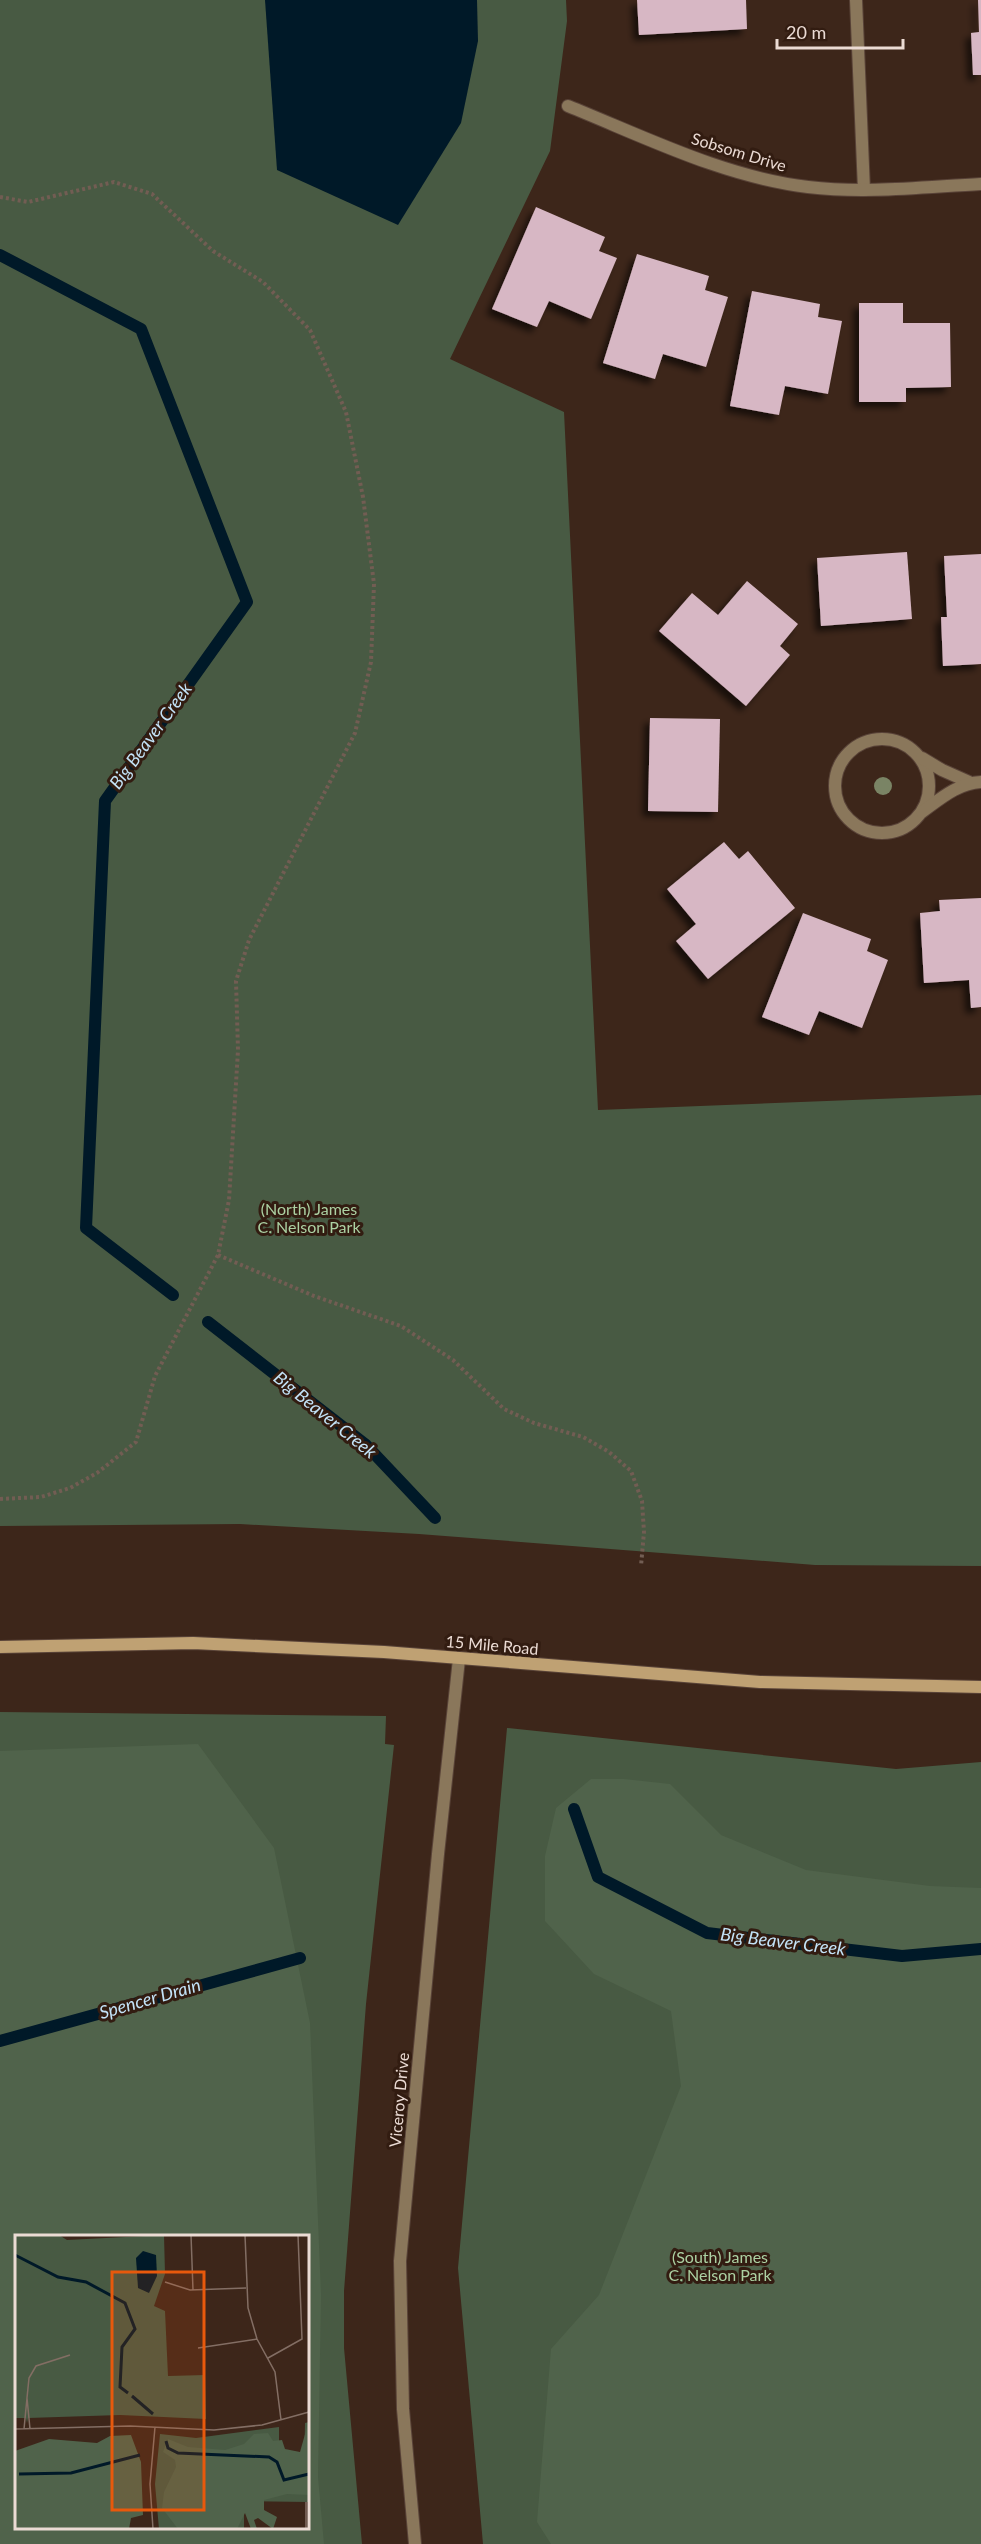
<svg xmlns="http://www.w3.org/2000/svg" width="981" height="2544" font-family="Lato,sans-serif">
	<style>
		.green { fill: #485a43; fill-rule: evenodd }
		.forest { fill: #50634b; fill-rule: evenodd }
		.water { fill: #001928 }
		.lines { fill: none; stroke-linecap: round; stroke-linejoin: round }
		.stream { stroke: #001928; stroke-width: 12 }
		.building { fill: #d7b7c4; filter: url(#shadow) }
		.minor-casing { stroke: #594338; stroke-width: 14 }
		.secondary-casing { stroke: #594338; stroke-width: 14 }
		.path { stroke: #725d53; stroke-width: 4; stroke-dasharray: 3 3; stroke-linecap: butt }
		.minor { stroke: #8a775b; stroke-width: 12 }
		.secondary { stroke: #bfa173; stroke-width: 12 }
		.tree { fill: #7a8465 }
		.labels { text-anchor: middle; stroke-width: 6; stroke-linejoin: round; paint-order: stroke }
		.street-label { font-size: 16px; fill: #ebdbd4; stroke: #321c11 }
		.park-label { font-size: 16px; fill: #acd1a3; stroke: #321c11 }
		.water-label { font-size: 18px; font-style: italic; fill: #c3e3f8; stroke: #321c11 }
		.inset-river { fill: none; stroke: #001928; stroke-width: 3 }
		.inset-road { fill: none; stroke: #836e64; stroke-width: 1.5 }
		.view { fill: #e8590c; fill-opacity: 0.15; stroke: #e8590c; stroke-width: 3 }
		.inset-edge { fill: none; stroke: #ebdbd4; stroke-width: 3 }
	</style>
	<defs>
		<filter id="shadow"><feDropShadow dx="-5.5" dy="5.5" stdDeviation="3" flood-color="#0009"/></filter>
	</defs>
	<rect width="100%" height="100%" fill="#3d261a"/>
	<g class="green">
		<polygon points="0,0 566,0 567,21 550,151 450,359 564,412 598,1110 981,1095 981,1566 815,1565 419,1534 240,1524 0,1526"/>
		<path d="M0,1712l386,4 -1,28 9,1 -28,259 -22,287v57l18,196h-362zM16,2236h292v292h-292z"/>
		<polygon points="507,1728 896,1769 981,1762 981,2544 483,2544 458,2268"/>
	</g>
	<g class="forest">
		<path d="M198,1744l76,104 36,175 11,272 -3,182 6,67h-324v-793zM308,2236v292h-292v-292z"/>
		<polygon points="591,1779 624,1779 670,1784 721,1835 806,1870 930,1886 981,1888 981,2544 551,2544 537,2522 551,2349 599,2295 681,2086 671,2011 594,1974 545,1921 545,1856 556,1808"/>
	</g>
	<polygon class="water" points="265,0 477,0 478,41 461,123 398,225 277,170"/>
	<g class="lines">
		<g class="stream">
			<polyline points="0,255 141,329 247,602 105,801 86,1228 173,1295"/>
			<polyline points="208,1322 366,1445 435,1518"/>
			<polyline points="574,1809 598,1877 707,1933 902,1956 981,1949"/>
			<polyline points="0,2041 300,1958"/>
		</g>
	</g>
	<g class="building">
		<polygon points="637,0 746,0 747,29 639,35"/>
		<polygon points="978,0 981,0 981,75 973,75 971,33 979,32"/>
		<polygon points="536,207 605,237 599,251 617,258 591,319 549,301 537,327 492,309"/>
		<polygon points="637,254 709,276 705,290 728,297 706,367 663,354 655,379 603,363"/>
		<polygon points="752,291 820,304 818,317 842,321 828,394 785,386 779,415 730,406"/>
		<polygon points="859,303 903,303 903,323 950,323 951,387 906,388 906,402 859,402"/>
		<polygon points="907,552 912,619 821,626 817,558"/>
		<polygon points="981,554 981,664 943,666 941,617 947,617 944,556"/>
		<polygon points="747,581 798,624 780,646 790,655 746,706 659,631 692,593 718,615"/>
		<polygon points="650,718 720,719 718,812 648,811"/>
		<polygon points="724,842 739,859 748,851 795,908 708,979 676,941 696,924 667,889"/>
		<polygon points="981,898 981,1007 971,1008 969,980 924,983 920,913 940,911 939,900"/>
		<polygon points="803,913 871,939 867,951 888,960 862,1028 819,1011 809,1035 762,1017"/>
	</g>
	<g class="lines">
		<g class="minor-casing">
			<g id="minor">
				<polyline points="856,0 864,190"/>
				<path d="M568,106c77,31 156,71 240,81 57,7 116,0 173,-3"/>
				<circle cx="882" cy="786" r="47"/>
				<polyline points="922,758 942,770 969,782"/>
				<path d="M922,812c18,-13 36,-29 59,-30"/>
				<polyline points="415,2544 403,2409 400,2261 438,1854 459,1659"/>
			</g>
		</g>
		<g class="secondary-casing">
			<polyline id="secondary" points="0,1647 193,1643 384,1652 760,1682 981,1687"/>
		</g>
		<g class="path">
			<polyline points="0,197 28,202 114,182 152,194 213,251 263,282 310,330 346,412 363,497 374,584 371,662 355,733 249,940 236,981 238,1050 229,1200 218,1255 155,1376 136,1442 97,1473 70,1488 41,1497 0,1499"/>
			<polyline points="218,1255 314,1296 401,1326 453,1360 504,1409 534,1423 583,1437 609,1452 631,1471 642,1501 644,1532 641,1566"/>
		</g>
		<use href="#minor" class="minor"/>
		<use href="#secondary" class="secondary"/>
	</g>
	<circle class="tree" cx="883" cy="786" r="9"/>
	<g class="labels">
		<g class="street-label">
			<text transform="translate(739 152) rotate(17)" y="6">Sobsom Drive</text>
			<text transform="translate(492 1645) rotate(5)" y="6">15 Mile Road</text>
			<text transform="translate(399 2100) rotate(-85)" y="6">Viceroy Drive</text>
		</g>
		<g class="park-label">
			<text x="309" y="1215">(North) James<tspan x="309" dy="18">C. Nelson Park</tspan></text>
			<text x="720" y="2263">(South) James<tspan x="720" dy="18">C. Nelson Park</tspan></text>
		</g>
		<g class="water-label">
			<text transform="translate(151 736) rotate(-54)" y="6">Big Beaver Creek</text>
			<text transform="translate(325 1415) rotate(39)" y="6">Big Beaver Creek</text>
			<text transform="translate(783 1942) rotate(7)" y="6">Big Beaver Creek</text>
			<text transform="translate(150 1999) rotate(-16)" y="6">Spencer Drain</text>
		</g>
	</g>
	<g transform="translate(15 2235)">
		<rect width="294" height="294" fill="#3d261a"/>
		<path d="M0,0h44l8,5 97,-5 1,39 -11,32 11,5 3,65 37,-1 1,44 -86,-4 -92,3 -1,5 -1,-5h-11zM294,187v80l-65,-1v28h-85l-4,-45 5,-50 36,4 83,-11v46l25,-1 1,-49z" fill="#485a43"/>
		<path d="M294,185v75l-22,-1 -23,6v10l13,7 -4,12 -15,-11 -4,2 3,9h-6l-6,-16 -8,16h-59l-16,-21 2,-16 12,-25 -1,-7 -12,-8 5,-13 20,8 37,3 19,-6 10,-10 14,-1 5,8 9,-1 3,9 15,3zM116,200l10,27 2,53 -12,3 -2,11h-114v-78l34,-12 48,4 13,-7z" fill="#50634b"/>
		<path d="M128,16l13,4 1,21 -8,17 -11,-5 -2,-30z" fill="#001928"/>
		<path class="inset-river" d="M0,20l43,22 28,5 39,21 10,26 -13,18 -2,40 8,6M117,161l21,18M151,206l2,7 10,5 91,4 8,5 7,18 25,-6M4,239l52,-1 69,-18"/>
		<path class="inset-road" d="M176,0l2,55M230,0l3,73 9,31 18,33 6,48M150,47l25,8 56,-2M183,113l59,-9M253,123l34,-19 -4,-104M12,163l2,-20 7,-12 34,-11M0,194l115,-3 84,4 48,-5 47,-13M9,194l3,-31 3,31M138,294l-3,-45 5,-57M291,294v-27"/>
		<path class="view" d="M97,37h92v238h-92z"/>
		<rect width="294" height="294" class="inset-edge"/>
	</g>
	<path d="M777 39v9h126v-9" fill="none" stroke="#ebdbd4" stroke-width="3"/>
	<text x="786" y="39" font-size="18" fill="#ebdbd4" stroke="#321c11" stroke-width="4.5" paint-order="stroke">20 m</text>
</svg>
